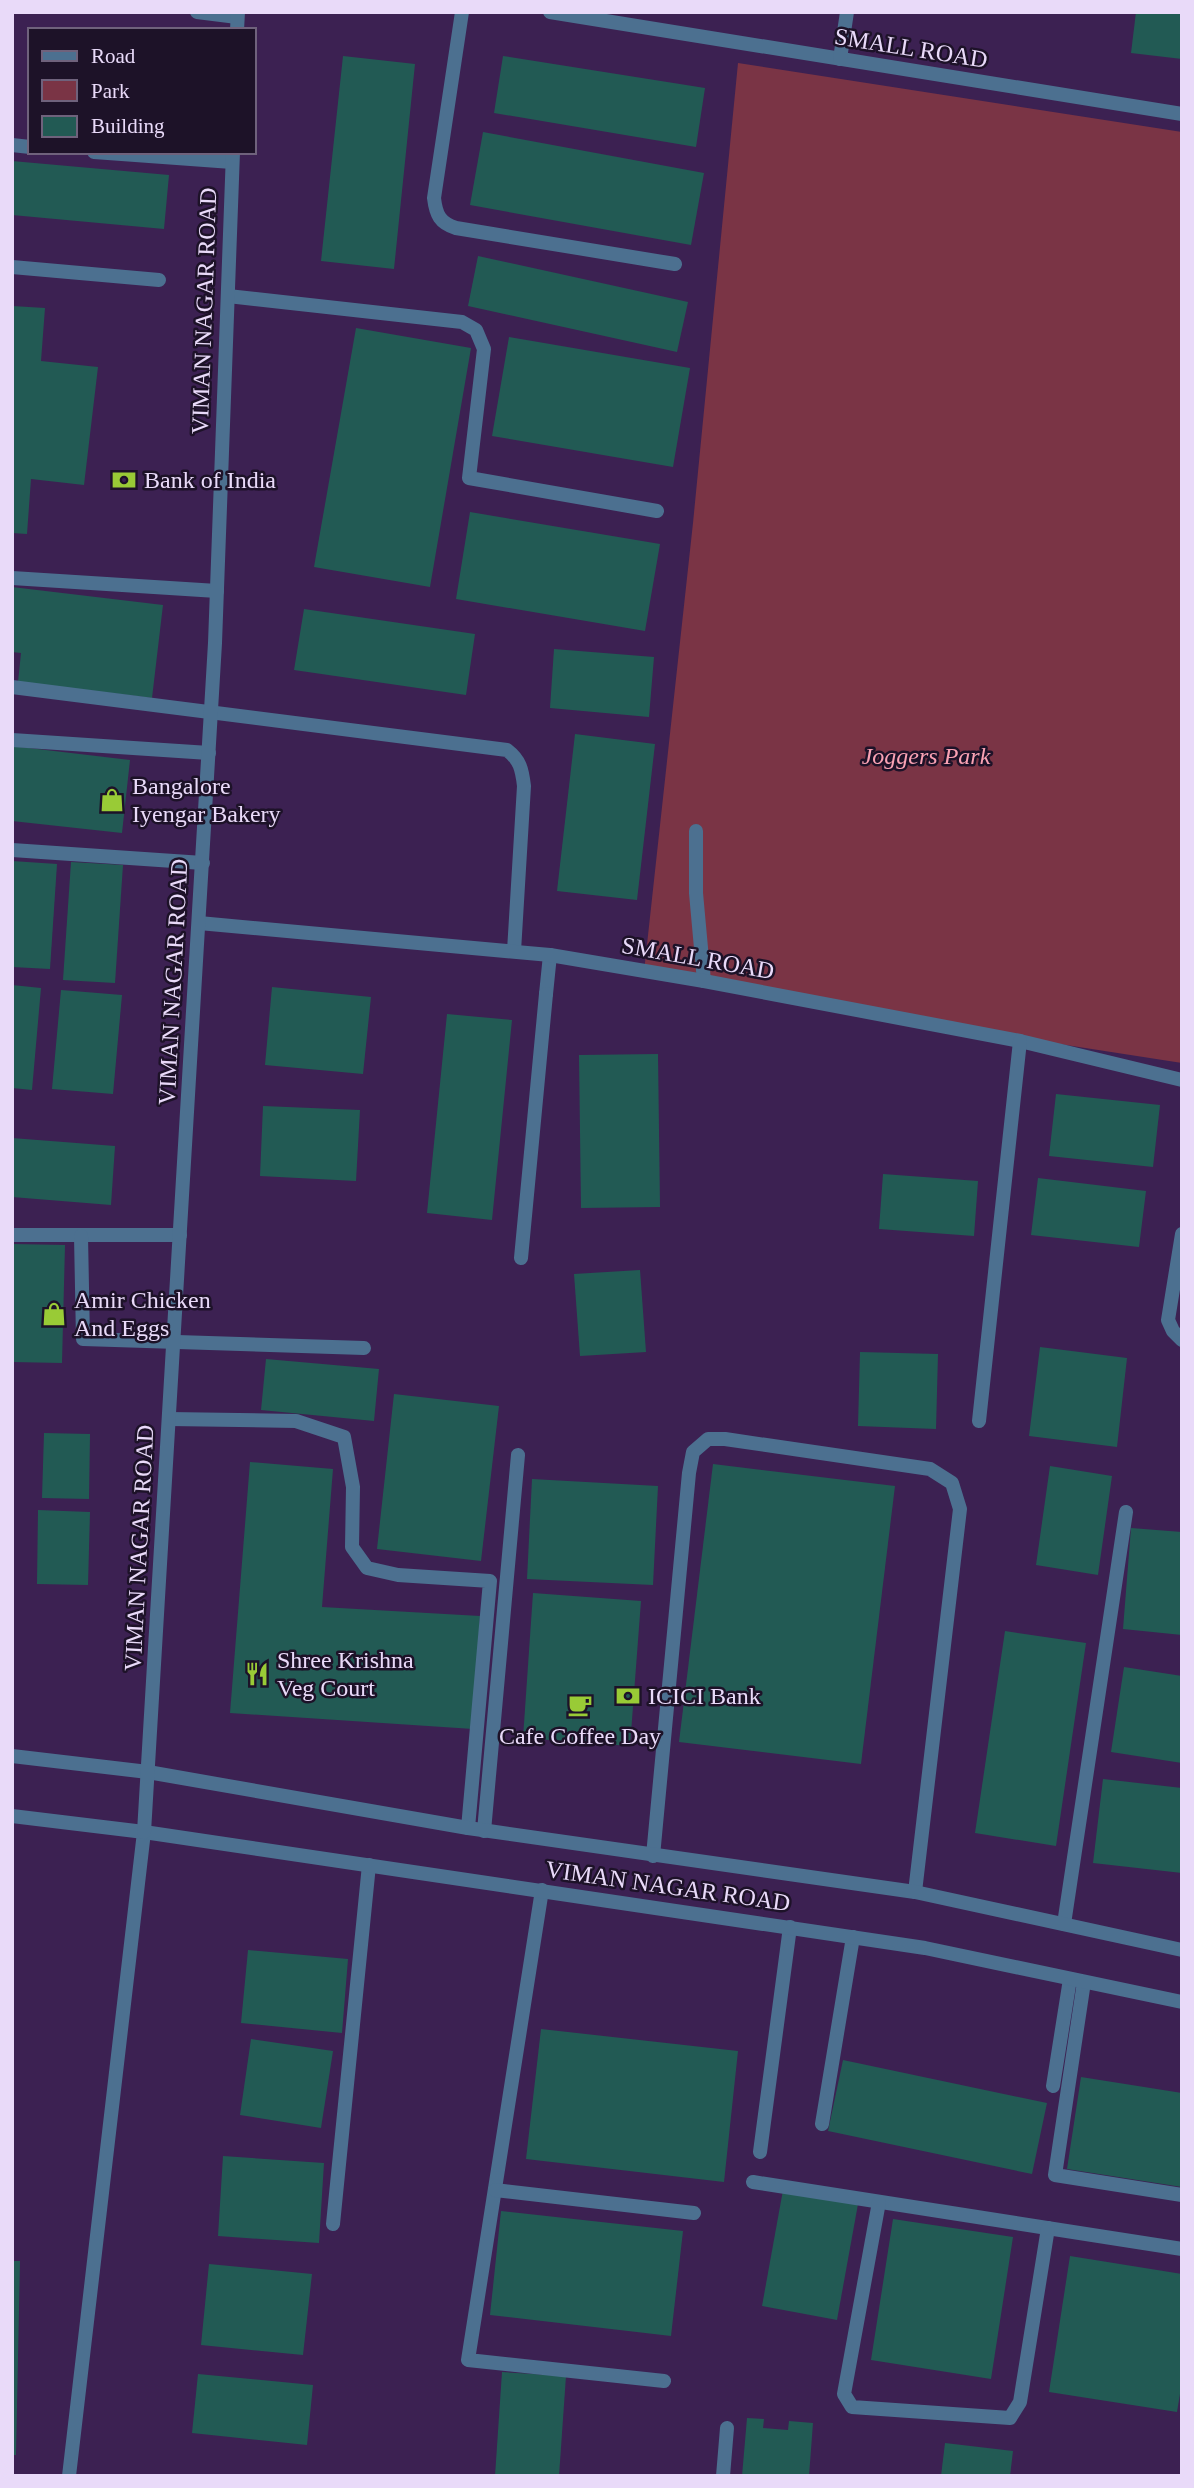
<svg xmlns="http://www.w3.org/2000/svg" width="1194" height="2488" font-family="'Times New Roman',serif">
	<style>
		.green { fill: #7a3445 }
		.building { fill: #225a54 }
		.lines { fill: none; stroke-linecap: round; stroke-linejoin: round }
		.service { stroke: #4c7090; stroke-width: 14 }
		.minor { stroke: #4c7090; stroke-width: 14 }
		.tertiary { stroke: #4c7090; stroke-width: 14 }
		.labels { text-anchor: middle; stroke-width: 5; stroke-linejoin: round; paint-order: stroke }
		.street-label { font-size: 24px; fill: #e9daf9; stroke: #1d1228 }
		.poi-label { font-size: 24px; fill: #e9daf9; stroke: #1d1228; text-anchor: start }
		.park-label { font-size: 24px; font-style: italic; fill: #faa2b4; stroke: #1d1228 }
	</style>
	<rect width="100%" height="100%" fill="#3c2152"/>
	<polygon class="green" points="738,63 1182,132 1182,1063 936,1025 644,972 693,523"/>
	<g class="building">
		<polygon points="1136,12 1182,12 1182,59 1131,53"/>
		<polygon points="343,56 415,64 394,269 321,261"/>
		<polygon points="503,56 705,88 696,147 494,113"/>
		<polygon points="483,132 704,173 691,245 470,205"/>
		<polygon points="12,161 169,175 164,229 12,215"/>
		<polygon points="478,256 688,302 677,352 468,306"/>
		<polygon points="12,306 45,308 41,361 98,367 84,485 31,479 27,534 12,533"/>
		<polygon points="356,328 471,348 430,587 314,567"/>
		<polygon points="509,337 690,368 673,467 492,436"/>
		<polygon points="470,512 660,544 645,631 456,599"/>
		<polygon points="12,587 163,605 152,698 18,682 21,653 12,652"/>
		<polygon points="304,609 475,634 466,695 294,670"/>
		<polygon points="554,649 654,657 649,717 550,708"/>
		<polygon points="575,734 655,744 637,900 557,891"/>
		<polygon points="12,746 130,760 122,833 12,821"/>
		<polygon points="12,861 57,864 50,969 12,967"/>
		<polygon points="71,862 123,865 115,983 63,980"/>
		<polygon points="12,985 41,988 32,1090 12,1088"/>
		<polygon points="272,987 371,997 363,1074 265,1065"/>
		<polygon points="61,990 122,995 113,1094 52,1089"/>
		<polygon points="447,1014 512,1020 492,1220 427,1213"/>
		<polygon points="658,1054 660,1207 581,1208 579,1055"/>
		<polygon points="1056,1094 1160,1105 1153,1167 1049,1156"/>
		<polygon points="263,1106 360,1110 356,1181 260,1176"/>
		<polygon points="12,1138 115,1146 111,1205 12,1197"/>
		<polygon points="883,1174 978,1181 974,1236 879,1229"/>
		<polygon points="1038,1178 1146,1191 1139,1247 1031,1235"/>
		<polygon points="12,1244 65,1245 62,1363 12,1362"/>
		<polygon points="640,1270 646,1352 580,1356 574,1274"/>
		<polygon points="1040,1347 1127,1358 1117,1447 1029,1436"/>
		<polygon points="860,1352 938,1354 936,1429 858,1426"/>
		<polygon points="266,1359 379,1369 374,1421 261,1410"/>
		<polygon points="394,1394 499,1406 481,1561 377,1549"/>
		<polygon points="44,1433 90,1434 89,1499 42,1498"/>
		<polygon points="250,1462 333,1469 322,1607 480,1616 473,1729 230,1713"/>
		<polygon points="713,1464 895,1486 861,1764 679,1742"/>
		<polygon points="1050,1466 1112,1476 1098,1575 1036,1565"/>
		<polygon points="532,1479 658,1486 653,1585 527,1579"/>
		<polygon points="38,1510 90,1512 88,1585 37,1584"/>
		<polygon points="1131,1528 1182,1532 1182,1635 1123,1629"/>
		<polygon points="533,1593 641,1601 630,1746 523,1738"/>
		<polygon points="1005,1631 1086,1643 1056,1846 975,1833"/>
		<polygon points="1124,1667 1182,1676 1182,1763 1111,1752"/>
		<polygon points="1103,1779 1182,1788 1182,1873 1093,1863"/>
		<polygon points="248,1950 348,1959 342,2033 241,2023"/>
		<polygon points="541,2029 738,2051 724,2182 526,2159"/>
		<polygon points="251,2039 333,2051 321,2128 240,2115"/>
		<polygon points="843,2060 1047,2103 1032,2174 828,2131"/>
		<polygon points="1081,2077 1182,2093 1182,2187 1067,2169"/>
		<polygon points="223,2156 324,2163 319,2243 218,2236"/>
		<polygon points="783,2190 858,2204 837,2320 762,2306"/>
		<polygon points="501,2211 683,2231 671,2336 490,2315"/>
		<polygon points="893,2219 1013,2237 991,2379 871,2360"/>
		<polygon points="1070,2256 1182,2274 1182,2382 1177,2412 1049,2392"/>
		<polygon points="12,2261 20,2261 16,2455 12,2455"/>
		<polygon points="209,2264 312,2274 303,2355 201,2345"/>
		<polygon points="502,2372 566,2376 559,2476 495,2476"/>
		<polygon points="198,2374 313,2385 307,2445 192,2433"/>
		<polygon points="747,2418 764,2419 763,2428 788,2430 789,2421 813,2423 809,2476 742,2476"/>
		<polygon points="945,2443 1013,2451 1010,2476 941,2476"/>
	</g>
	<g class="lines">
		<g class="service">
			<polyline points="197,12 237,17"/>
			<polyline points="12,145 30,147"/>
			<polyline points="94,152 232,162"/>
			<polyline points="12,267 159,280"/>
			<polyline points="12,578 217,591"/>
			<path d="M12,687l495,63c13,10 15,19 17,36l-10,165"/>
			<polyline points="12,740 209,753"/>
			<polyline points="12,850 203,863"/>
			<polyline points="546,994 550,955"/>
			<polyline points="1182,1234 1168,1320 1173,1331 1182,1340"/>
			<polyline points="12,1235 180,1235"/>
			<polyline points="81,1236 83,1339 364,1348"/>
			<polyline points="169,1419 296,1421 344,1437 353,1487 352,1547 367,1568 398,1575 490,1581 468,1828"/>
			<polyline points="484,1831 518,1455"/>
			<polyline points="1064,1924 1126,1512"/>
			<polyline points="1053,2086 1070,1979"/>
			<polyline points="822,2124 853,1937"/>
			<polyline points="760,2152 790,1927"/>
			<polyline points="333,2224 369,1865"/>
			<polyline points="723,2476 727,2428"/>
		</g>
		<g class="minor">
			<path d="M462,12l-28,186c2,17 6,25 22,30l219,36"/>
			<polyline points="550,12 1182,114"/>
			<polyline points="840,59 847,12"/>
			<polyline points="228,296 462,322 476,330 484,349 469,478 657,511"/>
			<polyline points="696,831 696,893 704,981"/>
			<polyline points="199,923 550,955 704,981 1020,1041 1182,1080"/>
			<polyline points="521,1258 546,994"/>
			<polyline points="979,1421 1020,1041"/>
			<polyline points="653,1856 689,1473 693,1452 708,1439 725,1439 930,1469 952,1483 960,1509 915,1892"/>
			<polyline points="542,1890 468,2360 664,2381"/>
			<polyline points="1084,1982 1055,2175 1182,2195"/>
			<polyline points="753,2182 1182,2249"/>
			<polyline points="495,2190 694,2213"/>
			<polyline points="879,2202 844,2394 852,2407 1010,2418 1020,2402 1048,2228"/>
			<polyline points="69,2476 144,1832"/>
		</g>
		<g class="tertiary">
			<polyline points="237,30 238,12"/>
			<polyline points="12,1756 148,1772 468,1828 915,1892 1182,1950"/>
			<polyline points="12,1816 144,1832 925,1948 1182,2002"/>
			<polyline points="144,1832 215,643 233,152"/>
		</g>
	</g>
	<defs>
		<g id="bank-bare" transform="scale(1.89)"><path d="M-6-4H6V4H-6ZM0-2.3a2.3 2.3 0 1 0 0 4.6a2.3 2.3 0 1 0 0-4.6Z" fill="#99cb36" stroke="#1d1228" stroke-width="2.5" paint-order="stroke"/></g>
		<g id="shop-bare" transform="scale(1.89)"><path d="M-5-2.5h2.3a2.7 3.5 0 0 1 5.4 0H5L5.5 6h-11ZM-1.5-2.5h3a1.5 2.3 0 0 0-3 0Z" fill="#99cb36" stroke="#1d1228" stroke-width="2.5" paint-order="stroke"/></g>
		<g id="restaurant-bare" transform="scale(1.89)"><path d="M-5-6h1v4h1v-4h1v4h1v-4h1v5L-1.5 .5V6h-2V.5L-5-1ZM5-6V6H3V1.5H1.5Q1.5-4 5-6Z" fill="#99cb36" stroke="#1d1228" stroke-width="2.5" paint-order="stroke"/></g>
		<g id="cafe-bare" transform="scale(1.89)"><path d="M-5.5-4.5H6V0H3Q3 3.5 0 3.5H-2.5Q-5.5 3.5-5.5 0ZM3-3.2v2h1.7v-2ZM-6 4.5H4V6H-6Z" fill="#99cb36" stroke="#1d1228" stroke-width="2.5" paint-order="stroke"/></g>
	</defs>
	<g fill-rule="evenodd">
		<use href="#bank-bare" x="124" y="480"/>
		<use href="#shop-bare" x="112" y="800"/>
		<use href="#shop-bare" x="54" y="1314"/>
		<use href="#restaurant-bare" x="257" y="1674"/>
		<use href="#bank-bare" x="628" y="1696"/>
		<use href="#cafe-bare" x="580" y="1705"/>
	</g>
	<g class="labels">
		<g class="street-label">
			<text transform="translate(911 48) rotate(9)" y="8">SMALL ROAD</text>
			<text transform="translate(204 311) rotate(-88)" y="8">VIMAN NAGAR ROAD</text>
			<text transform="translate(698 958) rotate(10)" y="8">SMALL ROAD</text>
			<text transform="translate(173 982) rotate(-87)" y="8">VIMAN NAGAR ROAD</text>
			<text transform="translate(139 1548) rotate(-87)" y="8">VIMAN NAGAR ROAD</text>
			<text transform="translate(668 1886) rotate(8)" y="8">VIMAN NAGAR ROAD</text>
		</g>
		<g class="poi-label">
			<text x="144" y="488">Bank of India</text>
			<text x="132" y="794">Bangalore<tspan x="132" dy="28">Iyengar Bakery</tspan></text>
			<text x="74" y="1308">Amir Chicken<tspan x="74" dy="28">And Eggs</tspan></text>
			<text x="277" y="1668">Shree Krishna<tspan x="277" dy="28">Veg Court</tspan></text>
			<text x="648" y="1704">ICICI Bank</text>
			<text x="580" y="1744" text-anchor="middle">Cafe Coffee Day</text>
		</g>
		<g class="park-label">
			<text x="926" y="764">Joggers Park</text>
		</g>
	</g>
	<rect width="1194" height="2488" fill="none" stroke="#e9daf9" stroke-width="28"/>
	<rect x="28" y="28" width="228" height="126" fill="#1d1228" stroke="#6f627c" stroke-width="2"/>
	<rect x="42" y="51" width="35" height="10" fill="#4c7090" stroke="#6f627c" stroke-width="2"/>
	<text x="91" y="63" font-size="21" fill="#e9daf9">Road</text>
	<rect x="42" y="80" width="35" height="21" fill="#7a3445" stroke="#6f627c" stroke-width="2"/>
	<text x="91" y="98" font-size="21" fill="#e9daf9">Park</text>
	<rect x="42" y="116" width="35" height="21" fill="#225a54" stroke="#6f627c" stroke-width="2"/>
	<text x="91" y="133" font-size="21" fill="#e9daf9">Building</text>
</svg>
